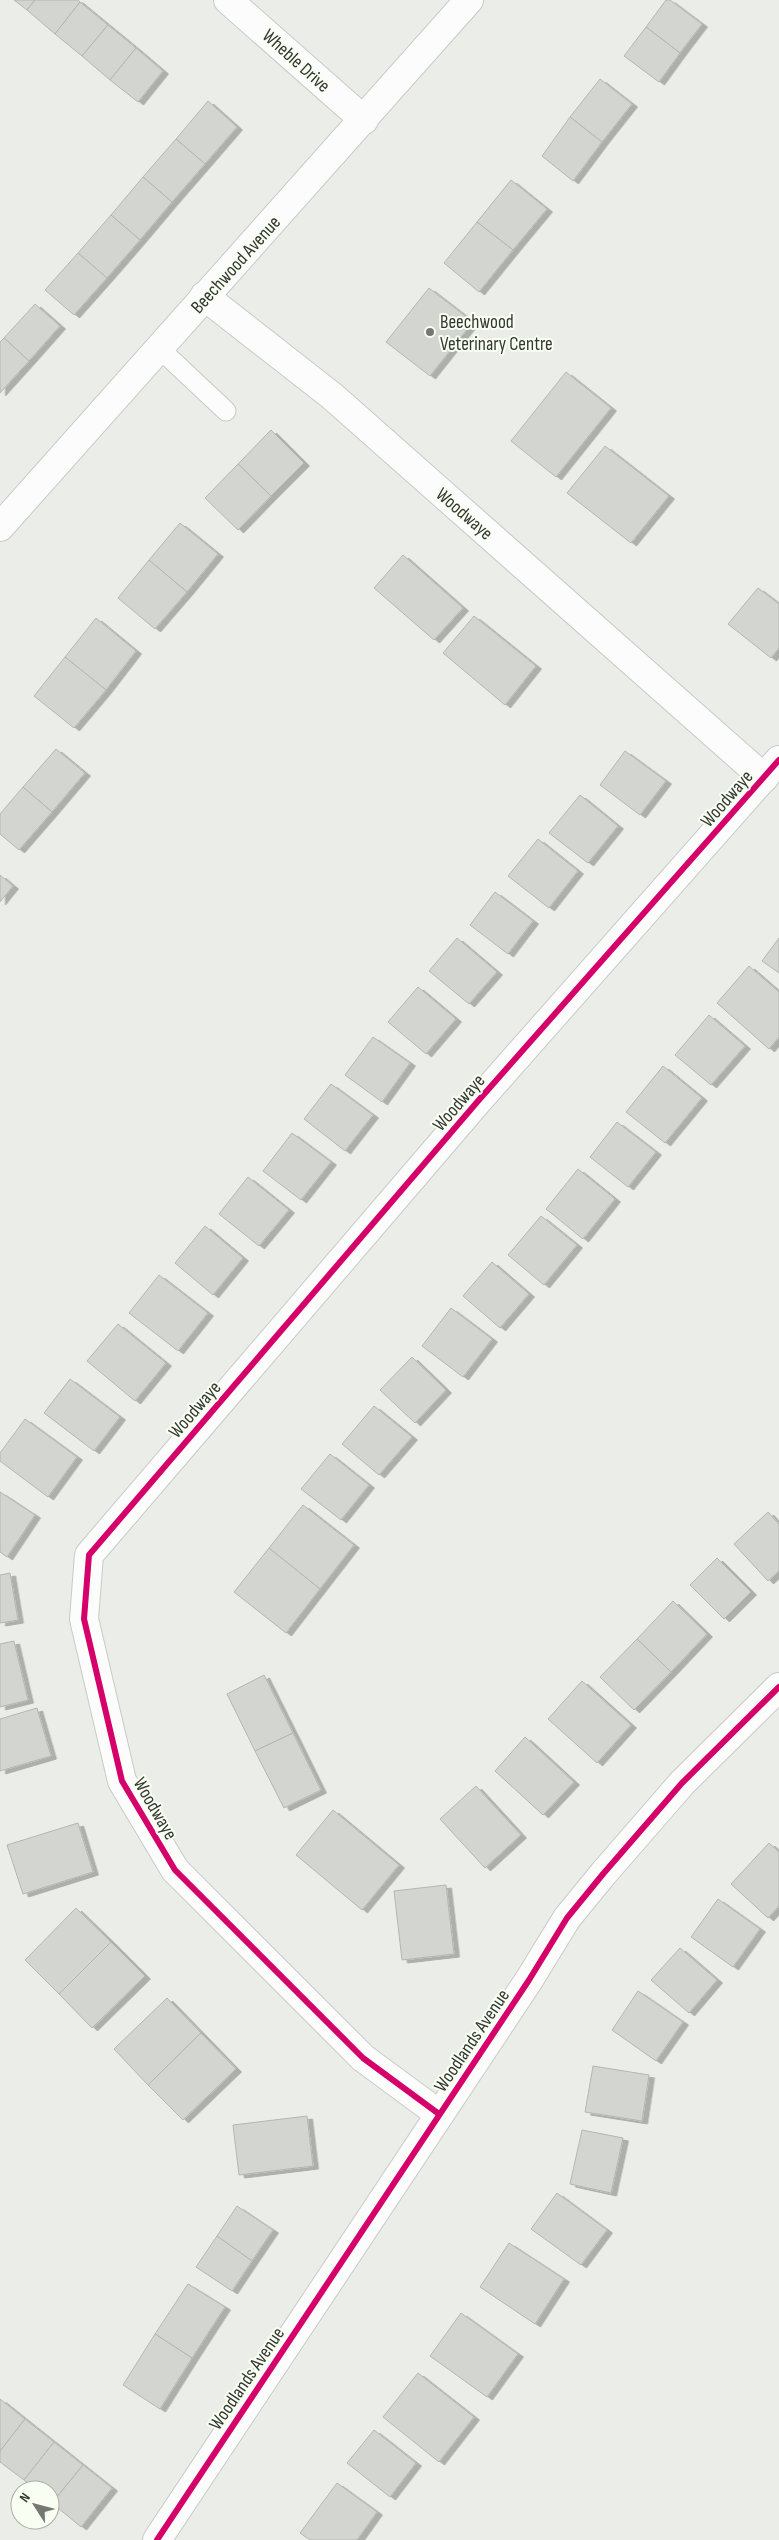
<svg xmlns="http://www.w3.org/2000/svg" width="779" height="2540" font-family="'Sofia Sans Condensed',sans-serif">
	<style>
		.building { fill: #d2d5d0; stroke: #b4b6b2; filter: url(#shadow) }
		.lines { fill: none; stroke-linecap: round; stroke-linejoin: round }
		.lane-casing { stroke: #c8cbc5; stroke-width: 21 }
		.street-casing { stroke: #c8cbc5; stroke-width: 30 }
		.secondary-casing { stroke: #c8cbc5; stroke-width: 30 }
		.lane { stroke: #fcfcfc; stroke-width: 19 }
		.street { stroke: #fcfcfc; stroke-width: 28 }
		.secondary { stroke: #fcfcfc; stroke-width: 28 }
		.cycleway-casing { stroke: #f8fff2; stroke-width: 9 }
		.cycleway { stroke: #d6006c; stroke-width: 6 }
		.poi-dot { fill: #757772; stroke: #f8fff2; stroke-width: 2 }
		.labels { text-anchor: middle; stroke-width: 4; stroke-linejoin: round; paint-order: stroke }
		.street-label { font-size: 19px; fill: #353732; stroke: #f8fff2 }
		.poi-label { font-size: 19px; fill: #353732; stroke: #f8fff2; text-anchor: start }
	</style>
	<defs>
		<filter id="shadow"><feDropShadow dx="5.5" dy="3" stdDeviation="0" flood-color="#0004"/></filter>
	</defs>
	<rect width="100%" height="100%" fill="#ebeee8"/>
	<g class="building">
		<polygon points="14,0 35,0 27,10"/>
		<polygon points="35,0 78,0 80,2 55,34 27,10"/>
		<polygon points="666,0 670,0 702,24 680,53 646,27"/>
		<polygon points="80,2 108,25 82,56 55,34"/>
		<polygon points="108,25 136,48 110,80 82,56"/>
		<polygon points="646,27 680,53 659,82 624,56"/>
		<polygon points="136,48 163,71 138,102 110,80"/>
		<polygon points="600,79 632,104 602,142 570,117"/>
		<polygon points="208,101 237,127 205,164 176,139"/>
		<polygon points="570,117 602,142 573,181 542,156"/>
		<polygon points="176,139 205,164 172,202 143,177"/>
		<polygon points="143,177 172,202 140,240 111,215"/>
		<polygon points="511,180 547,209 513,250 477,222"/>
		<polygon points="111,215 140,240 107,278 78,253"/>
		<polygon points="477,222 513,250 479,292 444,263"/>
		<polygon points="78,253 107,278 74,315 45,290"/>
		<polygon points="429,288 473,322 430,376 386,342"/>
		<polygon points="35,304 60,326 29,361 4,338"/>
		<polygon points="4,338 29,361 0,393 0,342"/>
		<polygon points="566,372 611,408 556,477 511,441"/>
		<polygon points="271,430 304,463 271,496 238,464"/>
		<polygon points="605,446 669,496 631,543 567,493"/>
		<polygon points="238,464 271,496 238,530 205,498"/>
		<polygon points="180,523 218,554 187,592 149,560"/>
		<polygon points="403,555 463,608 434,640 374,588"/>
		<polygon points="149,560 187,592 155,629 118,598"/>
		<polygon points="758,588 779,604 779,648 771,658 728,624"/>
		<polygon points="474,616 536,666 505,705 443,653"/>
		<polygon points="96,618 136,651 106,690 65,657"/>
		<polygon points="65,657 106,690 74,728 34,696"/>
		<polygon points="56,749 85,773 52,812 23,787"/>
		<polygon points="625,751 666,781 640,815 600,785"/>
		<polygon points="23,787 52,812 19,850 0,834 0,814"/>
		<polygon points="580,795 618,826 588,863 549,833"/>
		<polygon points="538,839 578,871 549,908 508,876"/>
		<polygon points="0,875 13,886 0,902"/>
		<polygon points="495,892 533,921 508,954 470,925"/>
		<polygon points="457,938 497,972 469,1004 429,971"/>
		<polygon points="779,938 779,973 762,961"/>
		<polygon points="749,966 779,992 779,1037 769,1049 717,1003"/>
		<polygon points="418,987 456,1019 426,1054 388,1022"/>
		<polygon points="709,1015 745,1046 711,1085 675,1055"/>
		<polygon points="373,1037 410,1063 382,1102 345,1075"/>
		<polygon points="663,1066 702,1098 665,1143 626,1112"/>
		<polygon points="331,1084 373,1115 345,1151 304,1119"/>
		<polygon points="617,1122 656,1152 628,1187 590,1157"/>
		<polygon points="292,1133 331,1162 301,1200 263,1171"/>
		<polygon points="578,1169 615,1199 583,1239 546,1209"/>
		<polygon points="248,1177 289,1210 259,1246 219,1214"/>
		<polygon points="541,1216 577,1245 544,1285 508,1255"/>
		<polygon points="205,1226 243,1258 213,1295 175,1263"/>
		<polygon points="492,1262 529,1294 500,1328 463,1296"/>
		<polygon points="159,1275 208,1313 178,1351 129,1313"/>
		<polygon points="451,1308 492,1339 463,1377 422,1346"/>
		<polygon points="118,1324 166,1363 135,1401 87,1361"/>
		<polygon points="412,1357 446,1390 415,1423 380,1390"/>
		<polygon points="70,1379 120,1417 94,1451 44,1413"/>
		<polygon points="374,1406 412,1437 379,1475 342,1444"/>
		<polygon points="25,1419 77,1457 48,1497 0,1461 0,1453"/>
		<polygon points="330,1454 369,1485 341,1520 301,1489"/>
		<polygon points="0,1492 35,1515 7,1557 0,1552"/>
		<polygon points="303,1505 354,1545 320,1589 269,1548"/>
		<polygon points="768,1512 779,1524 779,1571 768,1581 734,1544"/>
		<polygon points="269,1548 320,1589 286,1633 234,1592"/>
		<polygon points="717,1558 751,1592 724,1619 690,1585"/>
		<polygon points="10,1573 18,1620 0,1623 0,1575"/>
		<polygon points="673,1601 707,1634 671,1672 637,1639"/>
		<polygon points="637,1639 671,1672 634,1710 600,1677"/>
		<polygon points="14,1641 28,1700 0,1707 0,1644"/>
		<polygon points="264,1675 293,1733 255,1751 227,1694"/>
		<polygon points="582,1681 631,1725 597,1763 548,1719"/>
		<polygon points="37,1708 51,1756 0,1771 0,1719"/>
		<polygon points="293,1733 321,1790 284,1808 255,1751"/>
		<polygon points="525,1737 574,1782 543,1815 495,1771"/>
		<polygon points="476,1786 521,1835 485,1868 440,1819"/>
		<polygon points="333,1810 399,1865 362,1910 296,1855"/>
		<polygon points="78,1823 93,1872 23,1894 7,1845"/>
		<polygon points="769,1843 779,1852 779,1906 768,1918 731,1884"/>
		<polygon points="446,1885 454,1954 402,1960 394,1891"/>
		<polygon points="718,1899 760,1929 733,1967 691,1937"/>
		<polygon points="76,1908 111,1942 59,1994 25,1960"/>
		<polygon points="111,1942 145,1976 92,2028 59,1994"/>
		<polygon points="680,1948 717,1980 689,2013 651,1980"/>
		<polygon points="638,1991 683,2022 656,2061 612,2030"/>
		<polygon points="167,1998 201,2033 148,2085 114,2049"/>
		<polygon points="201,2033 236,2069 183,2120 148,2085"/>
		<polygon points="593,2066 649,2075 642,2121 585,2112"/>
		<polygon points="307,2116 313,2166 239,2175 233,2125"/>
		<polygon points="582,2130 623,2138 611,2193 570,2184"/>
		<polygon points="557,2193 607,2230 581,2265 531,2229"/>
		<polygon points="237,2206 273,2230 252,2261 217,2236"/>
		<polygon points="217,2236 252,2261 232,2291 196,2267"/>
		<polygon points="509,2243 564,2279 535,2324 480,2287"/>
		<polygon points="188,2284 225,2307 192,2358 155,2334"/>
		<polygon points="461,2313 518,2354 487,2397 430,2356"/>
		<polygon points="155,2334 192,2358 160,2409 123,2385"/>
		<polygon points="418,2373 474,2417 439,2462 383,2417"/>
		<polygon points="0,2399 25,2419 0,2451"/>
		<polygon points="25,2419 54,2442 24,2480 0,2462 0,2451"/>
		<polygon points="374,2430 416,2463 390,2497 347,2463"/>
		<polygon points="54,2442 83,2465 52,2503 50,2501 50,2490 36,2490 24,2480"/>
		<polygon points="83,2465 112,2488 81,2527 52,2503"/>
		<polygon points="337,2483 377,2512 357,2540 310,2540 300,2533"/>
	</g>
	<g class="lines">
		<g class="lane-casing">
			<polyline id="lane" points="160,349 226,411"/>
		</g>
		<g class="street-casing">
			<g id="street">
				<polyline points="228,0 364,120"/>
				<polyline points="204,296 332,396 764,778"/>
				<polyline points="439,2114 363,2058 175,1870 122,1781 84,1619 89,1555 478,1101 779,760"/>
			</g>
		</g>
		<g class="secondary-casing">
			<g id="secondary">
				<polyline points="0,527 469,0"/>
				<polyline points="157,2540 529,1980 567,1918 603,1874 682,1783 779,1687"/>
			</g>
		</g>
		<use href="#lane" class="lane"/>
		<use href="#street" class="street"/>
		<use href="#secondary" class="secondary"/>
		<g class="cycleway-casing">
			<g id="cycleway">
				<polyline points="439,2114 363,2058 175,1870 122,1781 84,1619 89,1555 478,1101 779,760"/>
				<polyline points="157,2540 529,1980 567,1918 603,1874 682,1783 779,1687"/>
			</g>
		</g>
		<use href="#cycleway" class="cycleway"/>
	</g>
	<circle class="poi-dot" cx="430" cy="332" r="5"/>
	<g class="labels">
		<g class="street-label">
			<text transform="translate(297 60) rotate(42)" y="7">Wheble Drive</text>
			<text transform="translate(235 264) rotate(-48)" y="7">Beechwood Avenue</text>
			<text transform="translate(465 513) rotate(41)" y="7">Woodwaye</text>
			<text transform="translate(726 798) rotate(-49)" y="7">Woodwaye</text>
			<text transform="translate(458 1102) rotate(-49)" y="7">Woodwaye</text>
			<text transform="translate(194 1409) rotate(-49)" y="7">Woodwaye</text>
			<text transform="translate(156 1808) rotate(60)" y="7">Woodwaye</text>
			<text transform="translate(471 2040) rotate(-56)" y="7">Woodlands Avenue</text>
			<text transform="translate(246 2378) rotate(-56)" y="7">Woodlands Avenue</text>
		</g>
		<g class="poi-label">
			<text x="440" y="328">Beechwood<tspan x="440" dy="22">Veterinary Centre</tspan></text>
		</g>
	</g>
	<g transform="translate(35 2505) rotate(306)"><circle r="24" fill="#f8fff2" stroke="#aaafa5"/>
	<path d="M0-4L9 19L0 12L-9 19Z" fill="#757772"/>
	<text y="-8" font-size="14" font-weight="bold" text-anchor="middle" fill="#353732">N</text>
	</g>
</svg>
